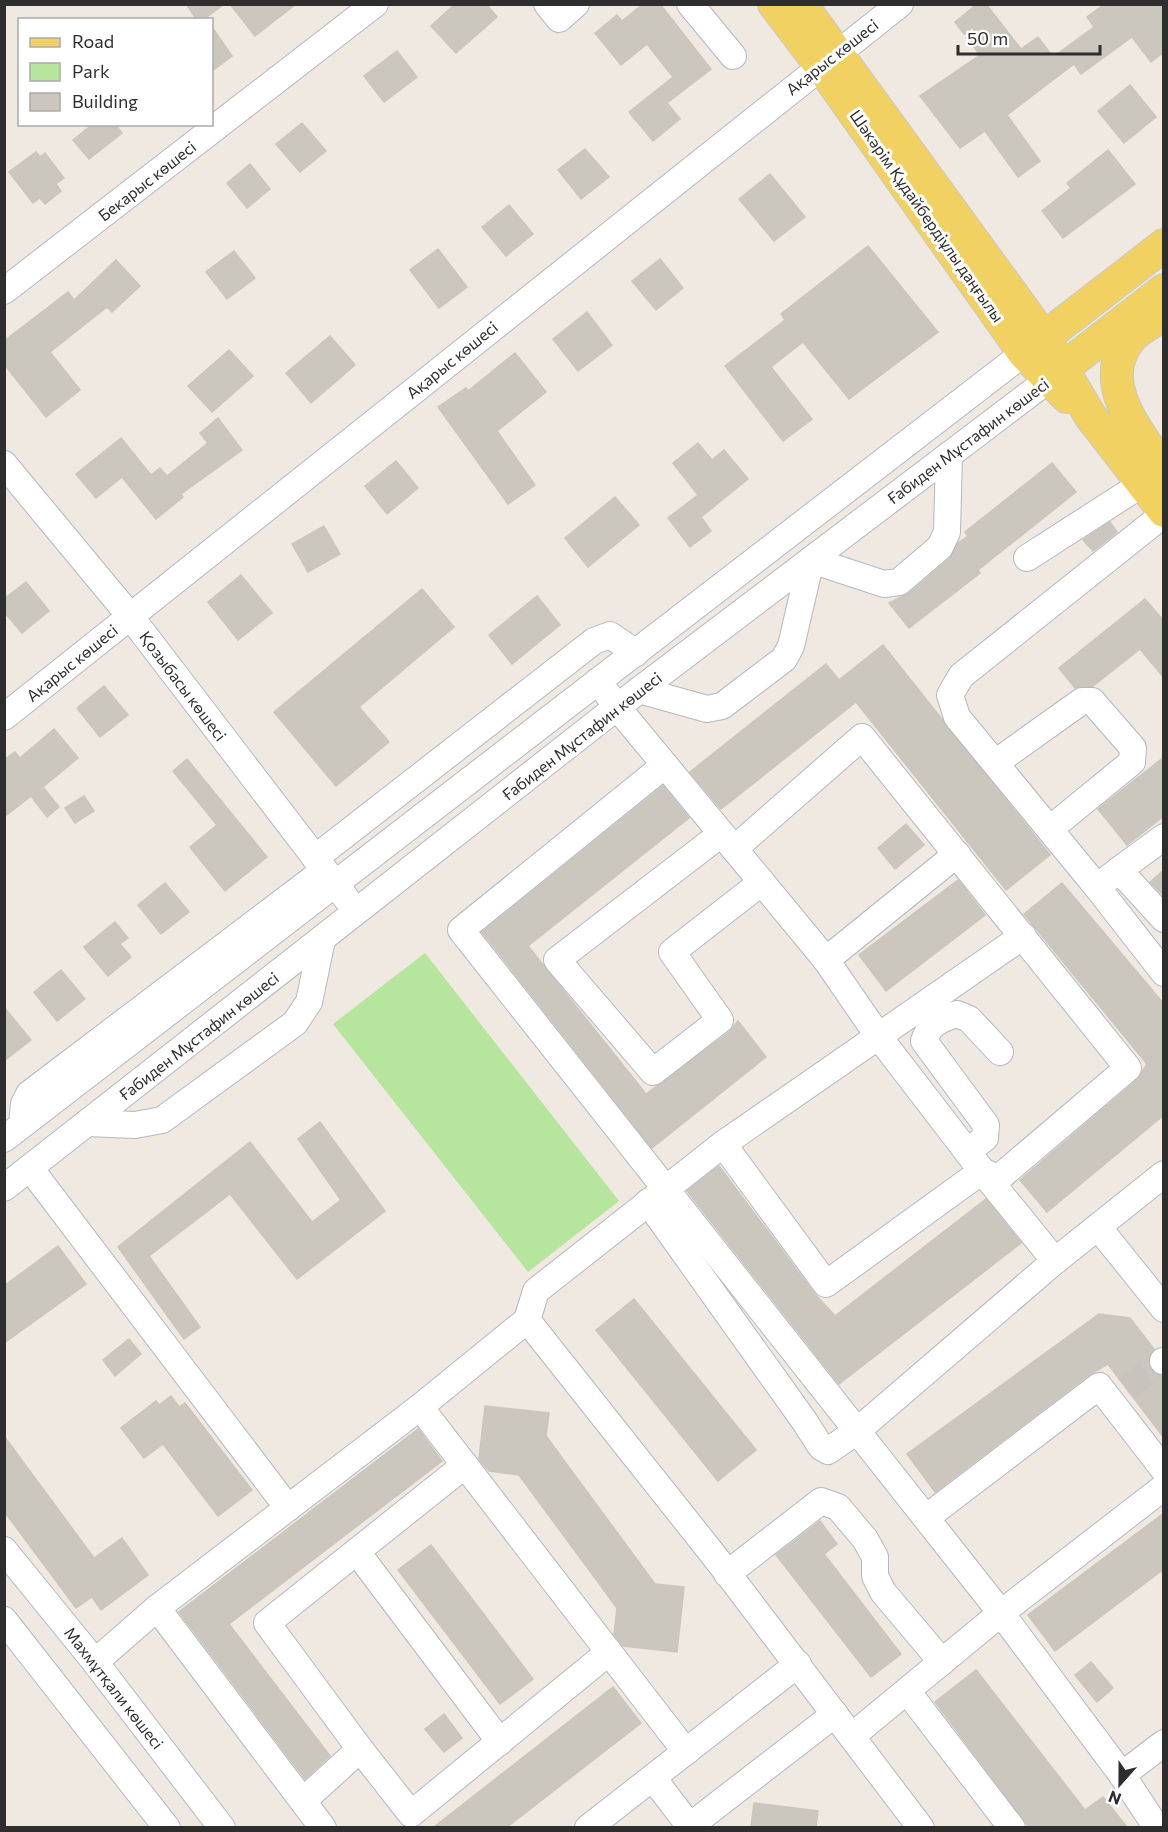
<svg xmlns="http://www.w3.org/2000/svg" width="1168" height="1832" font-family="Commissioner,sans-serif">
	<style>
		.green { fill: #b6e59e }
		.building { fill: #cbc7bf; stroke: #cbc5ba; stroke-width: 1.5 }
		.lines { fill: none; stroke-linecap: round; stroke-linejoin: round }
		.minor-tunnel { stroke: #c8c4bd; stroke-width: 26; stroke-dasharray: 26 13; stroke-linecap: butt }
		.minor-casing { stroke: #b4b7c1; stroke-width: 28 }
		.major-casing { stroke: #c9c9c9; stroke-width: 34 }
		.minor { stroke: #fff; stroke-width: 26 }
		.major { stroke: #f2d163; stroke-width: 32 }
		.labels { text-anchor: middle; stroke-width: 6; stroke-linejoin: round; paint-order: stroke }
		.street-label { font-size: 16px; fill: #2e2e2e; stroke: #fff }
	</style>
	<rect width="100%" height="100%" fill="#efe9e1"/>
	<polygon class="green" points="425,953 619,1201 528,1272 333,1024"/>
	<g class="building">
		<polygon points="186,4 224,4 203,20 197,20"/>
		<polygon points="230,4 296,4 255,36"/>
		<polygon points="455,4 486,4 497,17 456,53 431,26"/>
		<polygon points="643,4 660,4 711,69 667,103 680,119 653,141 629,112 673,77 647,44 621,65 595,33 617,15 622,21"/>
		<polygon points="977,4 986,4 1021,49 1038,37 1053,57 1094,27 1087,17 1105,4 1164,4 1164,52 1151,62 1132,37 1081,74 1074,64 1007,115 1040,161 1018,177 985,131 960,148 920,96 980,55 955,22"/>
		<polygon points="212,27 232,56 212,71"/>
		<polygon points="397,51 417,77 384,102 364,76"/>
		<polygon points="1130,85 1156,117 1124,143 1098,111"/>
		<polygon points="302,123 326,151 300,172 276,144"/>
		<polygon points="93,124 115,124 122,133 89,159 73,140"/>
		<polygon points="585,149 609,177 581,199 558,170"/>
		<polygon points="1108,150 1135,184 1063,238 1042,211 1071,188 1067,183"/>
		<polygon points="36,152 40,157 45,153 64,178 56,184 61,191 45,204 40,198 33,203 9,172"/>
		<polygon points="250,164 270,189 247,208 227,183"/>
		<polygon points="770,174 805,217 774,241 739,199"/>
		<polygon points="509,205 533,234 506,256 482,227"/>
		<polygon points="868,246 938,332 849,399 803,342 771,367 812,419 783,441 725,366 785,320 781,314"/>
		<polygon points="438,249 467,287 439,308 410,270"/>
		<polygon points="234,251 255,278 227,299 206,272"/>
		<polygon points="660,259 683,288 656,310 632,281"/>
		<polygon points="116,260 140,286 112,312 107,307 50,352 80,390 46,417 4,364 4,341 68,292 74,300"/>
		<polygon points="587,312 612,345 578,371 553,339"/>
		<polygon points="330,336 355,365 311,403 286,373"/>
		<polygon points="229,350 253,376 212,412 188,386"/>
		<polygon points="515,353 546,392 497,431 535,485 508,504 438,407 466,388 468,391"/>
		<polygon points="218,418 242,450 181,494 183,497 156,519 122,477 96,498 76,474 121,438 151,475 160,468 167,476 208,443 200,433"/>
		<polygon points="698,443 712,460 724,450 748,479 701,517 711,531 690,547 668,518 698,495 673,463"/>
		<polygon points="396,461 418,488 387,514 365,486"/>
		<polygon points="1052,463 1076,492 978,570 980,573 909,628 889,603 909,593 950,558 958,543 968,536 965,532"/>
		<polygon points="615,497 639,525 588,567 565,538"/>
		<polygon points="1110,522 1117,532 1093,551 1083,540"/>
		<polygon points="324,526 340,554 308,572 292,544"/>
		<polygon points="241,575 272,613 238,640 208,602"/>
		<polygon points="26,582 49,611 22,633 4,612 4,599"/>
		<polygon points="422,589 454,627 359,707 389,742 336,786 274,712"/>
		<polygon points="537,596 560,625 512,664 489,635"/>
		<polygon points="1145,599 1164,621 1164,678 1140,649 1093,686 1075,688 1059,668"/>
		<polygon points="883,645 1050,855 1006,890 856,702 721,809 690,772 826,664 839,680"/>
		<polygon points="104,686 128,715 100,737 77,708"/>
		<polygon points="54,729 78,758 43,787 59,807 47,817 31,796 4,817 4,760 15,752 20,758"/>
		<polygon points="1164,757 1164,816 1127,845 1098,809"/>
		<polygon points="187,759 267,857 225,891 190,847 217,825 173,771"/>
		<polygon points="663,786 689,818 528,946 646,1094 729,1032 738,1021 766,1057 652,1148 482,932"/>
		<polygon points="84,796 94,811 75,823 65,808"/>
		<polygon points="906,824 924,845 895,869 878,848"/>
		<polygon points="1164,870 1164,896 1150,882"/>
		<polygon points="958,880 985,915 886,991 859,955"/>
		<polygon points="165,883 189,912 161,934 138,905"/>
		<polygon points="1062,883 1164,1004 1164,1115 1047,1212 1020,1180 1138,1079 1147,1064 1024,914"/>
		<polygon points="115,922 128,938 120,944 131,957 108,976 84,947"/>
		<polygon points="61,970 85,999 57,1021 34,992"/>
		<polygon points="4,1007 31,1040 4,1061"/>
		<polygon points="320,1122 385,1211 297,1279 230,1194 149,1256 200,1327 184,1339 118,1247 250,1142 312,1222 341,1200 298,1139"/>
		<polygon points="719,1166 814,1293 835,1316 986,1199 1021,1243 839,1384 687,1191"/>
		<polygon points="58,1246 86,1284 4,1343 4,1286"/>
		<polygon points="634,1299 756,1450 718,1481 596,1330"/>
		<polygon points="1099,1314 1130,1318 1154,1349 1148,1362 1155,1374 1164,1376 1164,1438 1108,1364 1090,1374 935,1492 907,1454"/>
		<polygon points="129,1339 141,1354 115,1376 103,1360"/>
		<polygon points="171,1396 179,1407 185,1403 252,1490 218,1516 163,1444 144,1458 121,1428 156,1401 159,1405"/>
		<polygon points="485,1406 549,1413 546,1436 655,1584 684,1587 677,1652 623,1646 614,1634 617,1608 519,1475 489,1471 479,1459"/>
		<polygon points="418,1429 442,1461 229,1624 330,1756 305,1779 179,1612"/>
		<polygon points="4,1436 94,1558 122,1538 148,1575 101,1610 92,1597 76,1608 4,1511"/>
		<polygon points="1164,1513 1164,1569 1055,1651 1028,1615"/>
		<polygon points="820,1521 837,1544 824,1554 901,1654 871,1677 776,1555"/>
		<polygon points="431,1545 533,1679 500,1704 398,1570"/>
		<polygon points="1091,1662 1113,1688 1097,1702 1075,1675"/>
		<polygon points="976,1670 1085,1810 1103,1797 1127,1827 1029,1827 935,1702"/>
		<polygon points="613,1687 641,1723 507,1827 434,1827"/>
		<polygon points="444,1714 462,1738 444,1752 425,1729"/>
		<polygon points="754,1803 818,1811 816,1827 751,1827"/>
	</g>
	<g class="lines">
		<polyline class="minor-tunnel" points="1126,1389 1163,1361"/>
		<g class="minor-casing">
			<g id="minor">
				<polyline points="547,4 559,19 576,4"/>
				<polyline points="690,4 733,56"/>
				<polyline points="4,291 375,4"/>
				<polyline points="4,464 130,616 346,898"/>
				<polyline points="1164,514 961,676 950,695 957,717 1097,887 1164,973"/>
				<polyline points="1027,558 1142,484"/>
				<polyline points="598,681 617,707 826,960 879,1037 982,1171 826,1284 723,1144 1023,936"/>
				<polyline points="639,690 707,709 722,706 784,659 791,646 811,560 884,584 899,582 940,547 947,532 949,455"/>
				<polyline points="4,717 900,4"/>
				<polyline points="995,763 1082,701 1092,701 1133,748 1132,762 1050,829"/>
				<polyline points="665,765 461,930 1001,1613 1164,1487"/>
				<polyline points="721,834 557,960 653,1072 720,1020 672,952 762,882"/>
				<polyline points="734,849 862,737 1128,1068 1001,1176 993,1176 982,1171"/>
				<polyline points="315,858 594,641 610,635 636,653"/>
				<polyline points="1119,870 1164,837"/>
				<polyline points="1097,887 1119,870 1164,919"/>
				<polyline points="826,960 957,854"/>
				<polyline points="87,1123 135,1125 162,1120 295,1023 309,1002 322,940"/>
				<polyline points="22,1125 24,1104 29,1094 322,872"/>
				<polyline points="4,1139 1024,353"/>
				<path d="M967,1152l18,-14 1,-13 -62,-84c5,-17 16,-22 33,-27l12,5 31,33"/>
				<polyline points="30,1168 288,1508"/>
				<polyline points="982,1171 1055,1261"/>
				<polyline points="4,1188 617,707 1048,380"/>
				<polyline points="648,1202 805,1422 821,1447 828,1451 857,1431 1055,1261 1164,1174"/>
				<polyline points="1098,1227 1164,1309"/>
				<polyline points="527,1320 719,1562 921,1828"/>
				<polyline points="1163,1361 1164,1361"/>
				<polyline points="927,1517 1099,1386 1164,1470"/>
				<polyline points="4,1550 95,1662 222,1828"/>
				<polyline points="357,1552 500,1742"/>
				<polyline points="727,1574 821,1501 838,1507 865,1539 875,1557 875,1576 883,1592 942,1662"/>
				<polyline points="157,1608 323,1828"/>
				<polyline points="4,1620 167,1828"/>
				<polyline points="95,1662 157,1608 420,1407"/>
				<polyline points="907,1691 1012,1828"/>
				<polyline points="852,1736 1001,1613 1122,1775 1157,1828"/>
				<polyline points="360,1749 411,1814 609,1652"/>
				<polyline points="686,1752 420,1407 527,1320 536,1291 723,1144"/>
				<polyline points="1122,1775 1164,1743"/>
				<polyline points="653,1778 691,1828"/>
				<polyline points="303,1801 360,1749 267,1623 465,1465"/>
				<polyline points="690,1826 835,1714"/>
				<polyline points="588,1828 798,1664"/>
			</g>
		</g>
		<g class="major-casing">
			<g id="major">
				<polyline points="774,4 821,66 1024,353 1067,397"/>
				<polyline points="801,4 1044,338 1091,417 1164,511"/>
				<path d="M1164,314c-11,8 -26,15 -34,25 -36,44 10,94 34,132"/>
				<polyline points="1027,351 1164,245"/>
				<polyline points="1048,380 1164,290"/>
			</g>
		</g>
		<use href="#minor" class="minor"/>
		<use href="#major" class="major"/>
	</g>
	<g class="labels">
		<g class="street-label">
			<text transform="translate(832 57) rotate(-38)" y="6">Ақарыс көшесі</text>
			<text transform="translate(147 181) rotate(-38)" y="6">Бекарыс көшесі</text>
			<text transform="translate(927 216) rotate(55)" y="6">Шәкәрім Құдайбердіұлы даңғылы</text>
			<text transform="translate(452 360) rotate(-39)" y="6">Ақарыс көшесі</text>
			<text transform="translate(968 441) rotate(-37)" y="6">Ғабиден Мұстафин көшесі</text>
			<text transform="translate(72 663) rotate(-39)" y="6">Ақарыс көшесі</text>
			<text transform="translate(183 686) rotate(53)" y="6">Қозыбасы көшесі</text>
			<text transform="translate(582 736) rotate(-38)" y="6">Ғабиден Мұстафин көшесі</text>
			<text transform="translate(199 1036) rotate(-38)" y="6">Ғабиден Мұстафин көшесі</text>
			<text transform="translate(114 1688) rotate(52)" y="6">Махмұтқали көшесі</text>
		</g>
	</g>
	<rect width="1168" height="1832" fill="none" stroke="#2e2e2e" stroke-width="12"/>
	<rect x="18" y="18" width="195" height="108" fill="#ffffff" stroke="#ababab" stroke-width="1.5"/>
	<rect x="30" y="38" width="30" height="9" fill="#f2d163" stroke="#ababab" stroke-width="1.5"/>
	<text x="72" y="48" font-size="18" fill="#2e2e2e">Road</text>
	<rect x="30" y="63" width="30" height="18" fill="#b6e59e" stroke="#ababab" stroke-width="1.5"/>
	<text x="72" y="78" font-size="18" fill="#2e2e2e">Park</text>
	<rect x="30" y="93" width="30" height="18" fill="#cbc7bf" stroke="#ababab" stroke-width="1.5"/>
	<text x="72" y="108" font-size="18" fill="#2e2e2e">Building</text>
	<g transform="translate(1120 1784) rotate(201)" stroke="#ffffff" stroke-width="4.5" paint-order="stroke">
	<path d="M0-4.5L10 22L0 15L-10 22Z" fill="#2e2e2e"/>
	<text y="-9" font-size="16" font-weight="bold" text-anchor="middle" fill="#2e2e2e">N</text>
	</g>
	<path d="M958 45v9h142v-9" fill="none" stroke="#2e2e2e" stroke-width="3"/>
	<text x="967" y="45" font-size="18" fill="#2e2e2e" stroke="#ffffff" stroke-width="4.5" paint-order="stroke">50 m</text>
</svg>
